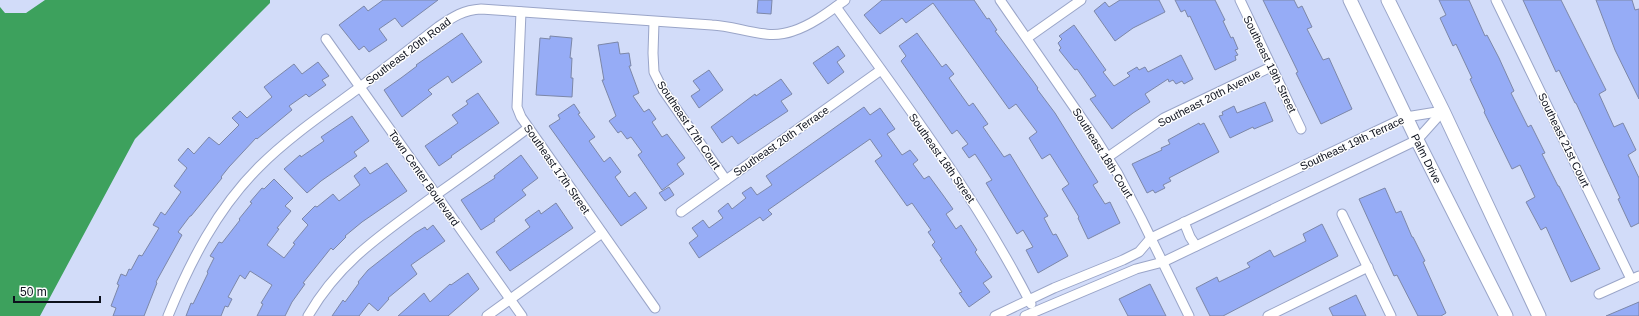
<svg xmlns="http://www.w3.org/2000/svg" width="1639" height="316" font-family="Helvetica,sans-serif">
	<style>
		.water { fill: #3da15d }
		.building { fill: #96acf6; stroke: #7c87a8 }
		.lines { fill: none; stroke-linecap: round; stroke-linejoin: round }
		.minor-casing { stroke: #9aa5c8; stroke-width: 11 }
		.secondary-casing { stroke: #9aa5c8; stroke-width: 15 }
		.minor { stroke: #fff; stroke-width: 9 }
		.secondary { stroke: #fff; stroke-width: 13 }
		.labels { text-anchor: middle; stroke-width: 3; stroke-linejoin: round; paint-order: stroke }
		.street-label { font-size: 11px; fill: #0d111d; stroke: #fefefe }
	</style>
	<rect width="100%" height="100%" fill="#d2dcf9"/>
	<polygon class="water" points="45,0 270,0 270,3 135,139 40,316 0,316 0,7 5,13 26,13"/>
	<g class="building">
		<polygon points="383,0 438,0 402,27 395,18 379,29 387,40 369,52 364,46 359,50 339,25 364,6 368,11"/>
		<polygon points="758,0 772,0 771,14 757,13"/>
		<polygon points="882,0 974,0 987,19 989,18 997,30 995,31 1033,81 1038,88 1037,89 1055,113 1098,182 1093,185 1105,204 1110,202 1120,223 1088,239 1078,218 1079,217 1062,189 1069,184 1050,154 1042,159 1029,138 1037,132 1016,104 1009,109 933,3 906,23 902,18 880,34 864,15"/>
		<polygon points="1120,0 1159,0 1165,12 1133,28 1115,41 1094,11 1105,2 1109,7"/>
		<polygon points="1175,0 1215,0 1225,20 1223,21 1231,38 1233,37 1238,49 1235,50 1238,55 1235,56 1236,60 1215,70 1190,16 1188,17 1185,10 1181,12"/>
		<polygon points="1263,0 1294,0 1298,8 1302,6 1312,27 1307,29 1323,60 1329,58 1352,109 1321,124 1296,73 1298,72"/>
		<polygon points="1439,0 1469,0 1485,36 1487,35 1499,58 1514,91 1511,93 1528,127 1531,125 1545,153 1542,154 1558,186 1559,186 1569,206 1600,269 1571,282 1546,227 1541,230 1526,202 1535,197 1520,165 1512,169 1484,112 1485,111 1470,79 1472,78 1456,44 1453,46 1440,18 1446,15"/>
		<polygon points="1523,0 1561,0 1606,90 1599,94 1614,127 1623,123 1636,150 1628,155 1639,178 1639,223 1631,227 1618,199 1620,198 1576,103 1575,103 1559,70 1556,72"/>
		<polygon points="1596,0 1632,0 1635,10 1639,9 1639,99 1615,50"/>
		<polygon points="1074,25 1106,70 1103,72 1114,86 1130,76 1127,73 1137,67 1139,70 1145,67 1148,72 1181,55 1193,79 1184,84 1182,81 1176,84 1173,80 1169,82 1168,79 1145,94 1150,102 1133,113 1112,129 1090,99 1096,96 1077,69 1075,70 1059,50 1061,48 1058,43 1062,39 1059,36"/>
		<polygon points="462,33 482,62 452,83 448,76 428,90 432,94 402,117 384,90 401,78 417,66 416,65"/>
		<polygon points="917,33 942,67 946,64 954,74 949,78 969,106 973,103 988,124 983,127 1004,157 1010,154 1048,216 1044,218 1053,235 1056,234 1068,256 1038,273 1026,250 1033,247 1023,230 1017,234 986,183 992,180 983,166 975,154 969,158 962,148 968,144 957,130 952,134 901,61 906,56 899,46"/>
		<polygon points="550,36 572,38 570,58 572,58 571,78 573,78 572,97 536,95 540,38 550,39"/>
		<polygon points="618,42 620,54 629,53 631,66 629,66 639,93 633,96 644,112 649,109 656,119 652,122 662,137 667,134 685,158 677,164 684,174 662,190 638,155 642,152 631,137 627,139 621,131 618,133 609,121 616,116 602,80 604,80 598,45"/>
		<polygon points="838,46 845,56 837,62 844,72 828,84 813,63"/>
		<polygon points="318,62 329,76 322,80 326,85 309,97 306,94 289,106 292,110 257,139 256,138 229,167 221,177 222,178 191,216 190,216 178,232 182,235 156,282 157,283 144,316 113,316 116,308 111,306 119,285 117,284 121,274 126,276 129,269 131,270 139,255 142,256 159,228 153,225 161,212 165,215 181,192 174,186 187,168 178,160 188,148 194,154 209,137 219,145 239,125 232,118 240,111 247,118 272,97 264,87 294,64 302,74"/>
		<polygon points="709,70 723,90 699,108 691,96 700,90 693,81"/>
		<polygon points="781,79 792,94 781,101 788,111 738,144 732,136 722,143 711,127 755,94 756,96"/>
		<polygon points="478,93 499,123 451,156 452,157 439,166 425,146 458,123 452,115 468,104 466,101"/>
		<polygon points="1265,102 1273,121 1254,129 1253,127 1230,138 1219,116 1223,115 1222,112 1234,106 1237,113"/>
		<polygon points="574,104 580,113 578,114 595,137 589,141 604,162 610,157 621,172 615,177 629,197 635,192 647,208 621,226 549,126 560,119 558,115"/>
		<polygon points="864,107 870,115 880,108 895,129 887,134 902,155 910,150 918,160 913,164 924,179 929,176 943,195 953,209 946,214 956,229 961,225 977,250 975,252 992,277 983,283 990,292 969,307 959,293 962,292 940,260 942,259 932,245 935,242 928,232 931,230 912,203 907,206 875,161 882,156 870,139 768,210 772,214 763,221 760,217 699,258 689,243 698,236 692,228 703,220 709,228 723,218 718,211 728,203 732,209 746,198 742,193 751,187 757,195 772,185 766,176"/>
		<polygon points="352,116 369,141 354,152 357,156 321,181 307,193 284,169 300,155 301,157 324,141 321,137"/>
		<polygon points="1199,123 1200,125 1204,123 1219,152 1169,178 1171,181 1163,185 1165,188 1155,193 1153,190 1147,193 1132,164 1162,150 1161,148 1170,144 1168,140"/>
		<polygon points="521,155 538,178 522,190 526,195 494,219 495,221 481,230 461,200 495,178 494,176"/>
		<polygon points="387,163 407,191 362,222 345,236 346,237 333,250 331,248 303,283 305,284 292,302 285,316 257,316 263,304 261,303 272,285 250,271 245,279 240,275 228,297 232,299 228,307 225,306 221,316 186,316 191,303 193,304 208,273 207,272 214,258 210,256 219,242 222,243 240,220 239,219 252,203 250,202 262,188 264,189 274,179 293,198 285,206 291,211 277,228 279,229 267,245 284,258 295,244 293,243 308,225 302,219 315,206 317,207 333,194 339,201 360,185 354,176 365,167 370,174"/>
		<polygon points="669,187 674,195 665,201 659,193"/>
		<polygon points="1385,188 1396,213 1401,211 1412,237 1413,237 1425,261 1423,262 1446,313 1441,316 1418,316 1397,275 1394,276 1359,199"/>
		<polygon points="556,203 573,228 510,271 496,252 530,227 525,220 539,210 541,214"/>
		<polygon points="1322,224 1338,256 1223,316 1210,316 1196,288 1217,277 1219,282 1250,267 1247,263 1270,250 1274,257 1306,241 1303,234"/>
		<polygon points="433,225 445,241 411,265 417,274 388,298 389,299 378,311 369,303 359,316 332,316 343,300 345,302 359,283 358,282 368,270 415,233 425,227 427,230"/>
		<polygon points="468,273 479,289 448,316 398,316 424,293 430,302 450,284 451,285"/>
		<polygon points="1150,284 1166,316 1128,316 1119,299"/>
		<polygon points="1356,295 1366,316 1333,316 1329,308"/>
		<polygon points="1639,302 1639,316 1606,316"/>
	</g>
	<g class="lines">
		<g class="minor-casing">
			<g id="minor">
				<polyline points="1000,0 1094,136 1118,174 1141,218 1189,316"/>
				<polyline points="1240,0 1301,129"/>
				<polyline points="1496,0 1631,279"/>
				<path d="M836,7c69,96 141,191 195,297"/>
				<polyline points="521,12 517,107 521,117 655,308"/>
				<polyline points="654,22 653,53 654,72 663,90 726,180"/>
				<polyline points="1027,38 1081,0"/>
				<polyline points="326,39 522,316"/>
				<polyline points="1108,157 1164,118 1271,67"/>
				<polyline points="681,212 881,70"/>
				<polyline points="1342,214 1391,316"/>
				<polyline points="1184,222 1190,237 1196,246"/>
				<polyline points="1599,294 1639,276"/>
				<path d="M168,316c22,-54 49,-107 91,-149 29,-29 64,-53 97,-77 28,-21 55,-42 82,-63 15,-10 25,-17 43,-18 77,6 154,11 231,16 27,1 54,16 81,6 19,-6 37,-20 52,-31"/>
				<path d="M308,316c31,-54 73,-81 122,-117 33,-23 66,-47 98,-71"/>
				<polyline points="487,316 602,233"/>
				<polyline points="995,316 1054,288 1123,260 1139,252 1151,238 1406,117 1443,111"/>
				<polyline points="1025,316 1136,269 1163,262 1417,140 1443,111"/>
				<polyline points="1268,316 1368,267"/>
			</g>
		</g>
		<g class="secondary-casing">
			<g id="secondary">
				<path id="s1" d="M1350,0l67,140 89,176"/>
				<polyline points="1388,0 1443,111 1539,316"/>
			</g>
		</g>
		<use href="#minor" class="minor"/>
		<use href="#secondary" class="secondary"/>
	</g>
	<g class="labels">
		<g class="street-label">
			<text transform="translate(408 51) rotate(-37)" y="4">Southeast 20th Road</text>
			<text transform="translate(1270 64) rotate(64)" y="4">Southeast 19th Street</text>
			<text transform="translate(1209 98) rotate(-27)" y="4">Southeast 20th Avenue</text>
			<text transform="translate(689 125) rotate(56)" y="4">Southeast 17th Court</text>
			<text transform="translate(1564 140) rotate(64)" y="4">Southeast 21st Court</text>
			<text transform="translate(781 141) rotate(-35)" y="4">Southeast 20th Terrace</text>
			<text transform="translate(1352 143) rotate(-25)" y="4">Southeast 19th Terrace</text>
			<text transform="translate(1103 153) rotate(58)" y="4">Southeast 18th Court</text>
			<text transform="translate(942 158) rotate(55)" y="4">Southeast 18th Street</text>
			<text dy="4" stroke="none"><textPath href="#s1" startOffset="176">Palm Drive</textPath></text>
			<text transform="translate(557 169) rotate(55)" y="4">Southeast 17th Street</text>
			<text transform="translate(424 178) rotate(55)" y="4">Town Center Boulevard</text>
		</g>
	</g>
	<path d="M14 296v6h86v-6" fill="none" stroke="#0d111d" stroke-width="2"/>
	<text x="20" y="296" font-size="12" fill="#0d111d" stroke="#fefefe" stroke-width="3" paint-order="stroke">50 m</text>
</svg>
